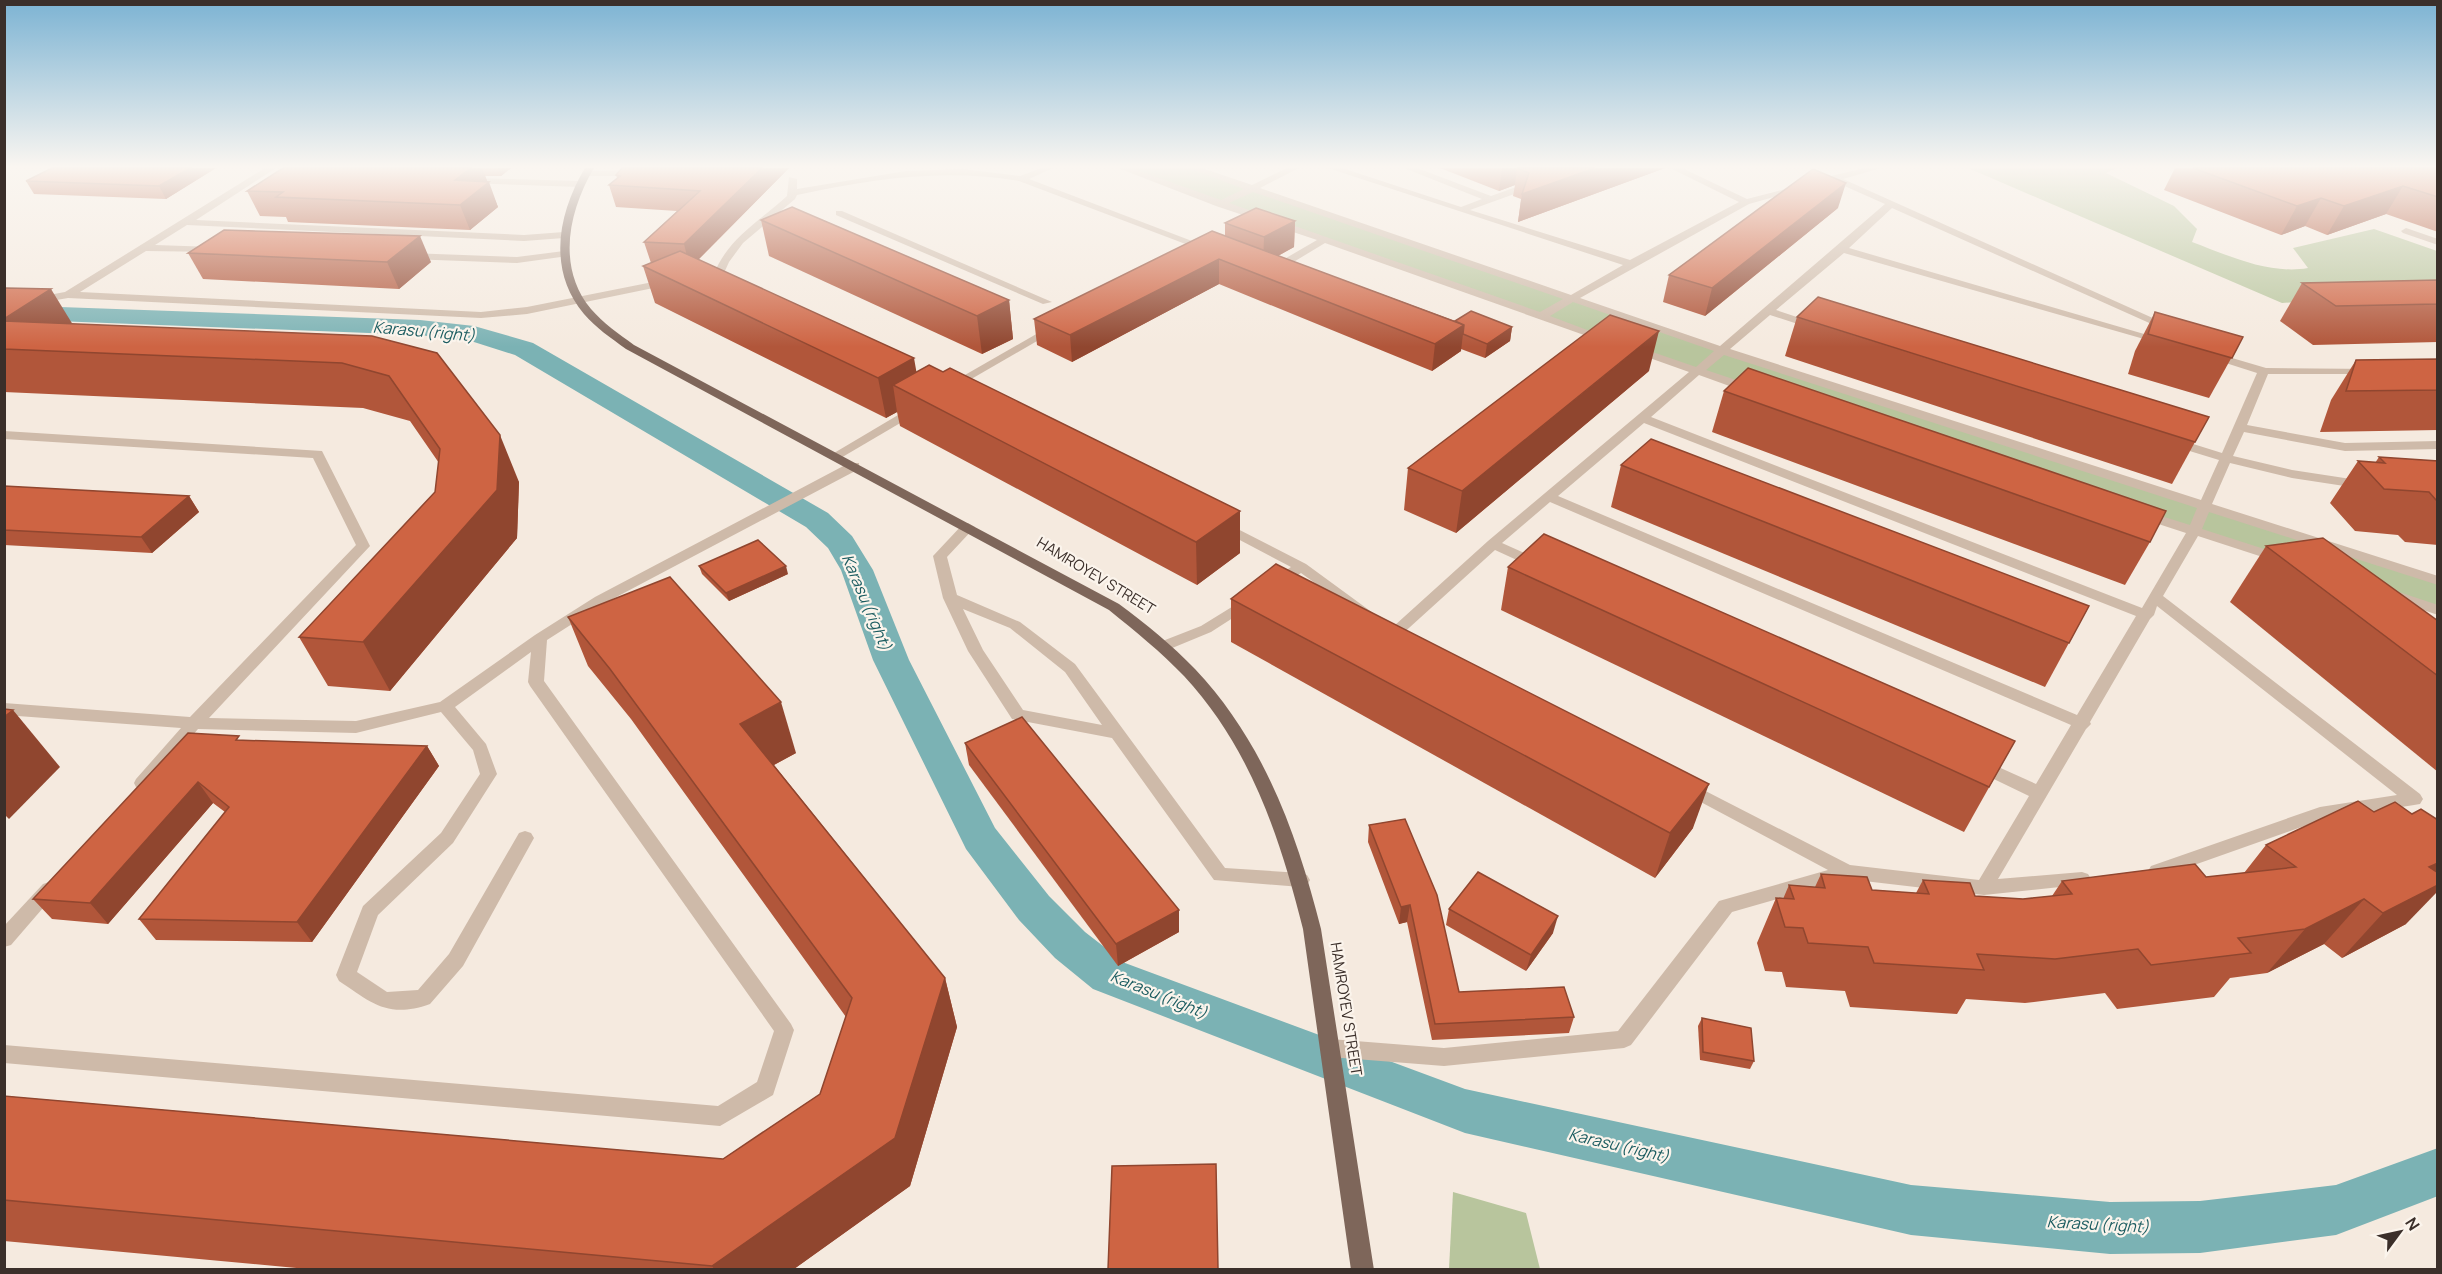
<svg xmlns="http://www.w3.org/2000/svg" width="2442" height="1274" font-family="Manrope,sans-serif">
	<style>
		.green { fill: #b8c59d }
		.lines { fill: none; stroke-linecap: round; stroke-linejoin: round }
		.canal { fill: #7bb2b4; fill-rule: evenodd }
		.minor { fill: #cebaa9; fill-rule: evenodd }
		.major { fill: #7e665a; fill-rule: evenodd }
		.wall { fill: #b1563a }
		.shaded-wall { fill: #90462f }
		.building { fill: #ce6443; stroke: #90462f; stroke-width: 1.5 }
		.labels { text-anchor: middle; stroke-width: 4.5; stroke-linejoin: round; paint-order: stroke }
		.street-label { font-size: 15px; fill: #3b2f2a; stroke: #fbf4ec }
		.water-label { font-size: 16px; font-style: italic; fill: #1b5c60; stroke: #fbf4ec }
	</style>
	<rect width="100%" height="100%" fill="#f5eadf"/>
	<g class="green">
		<polygon points="1122,168 1193,168 1569,299 2437,581 2437,610 1697,372"/>
		<path d="M1968,168h148l-10,5 68,33 23,23 -5,13c35,13 77,33 116,26l-15,-20 81,-19 63,22v42l-155,10z"/>
		<polygon points="1453,1192 1526,1213 1540,1269 1449,1269"/>
	</g>
	<g class="lines">
		<polygon class="canal" points="4,305 420,320 474,326 533,343 828,513 852,536 873,570 909,660 995,828 1049,896 1085,932 1125,963 1465,1089 1911,1185 2110,1202 2200,1201 2336,1185 2438,1148 2438,1196 2336,1235 2200,1253 2110,1254 1911,1235 1465,1133 1093,989 1055,958 1019,920 966,849 873,660 841,570 828,548 806,527 515,355 474,342 420,335 4,319"/>
		<g class="minor">
			<polygon points="265,168 276,168 196,220 524,235 564,232 569,235 564,238 524,241 187,225 155,245 214,247 219,250 218,252 146,251 80,292 481,312 527,307 668,279 673,282 668,285 527,314 481,318 68,298 39,303 4,322 4,314 32,298 65,292"/>
			<path d="M1041,168h12l-24,11 184,70 -9,2 -185,-70c-76,-13 -148,-2 -222,14l-2,4 -52,44 -14,19 -5,11 10,11 -1,2h-8l-11,-12c14,-36 46,-53 73,-78l2,-19 8,2v10l109,-18 57,-2 57,7z"/>
			<path d="M1118,168h13l90,32 23,-11 -55,-21h13l50,17 35,-17h12l-39,20 311,107 52,-30 -295,-97h14l119,39 21,-8 -78,-31h13l74,28 39,-14h6v4l-66,24 160,50 109,-58 -69,-34h12l65,31 58,-15v4l-56,16 -169,94 140,48 165,-142 -54,-24v-4l34,-8h16l-38,11 332,149 -2,2h-8l-273,-122 -43,40 319,93 -6,3 -4,-1 -314,-90 -68,57 42,14v4h-8l-40,-13 -40,34 471,151 18,-40 -49,-15 -2,-3 6,-4 48,15 35,-80 -50,-16v-4h8l51,15 108,1 2,2 -6,3h-102l-21,51 98,18 93,-2v8l-93,2 -101,-19 -11,24 59,14 72,11 7,4 -7,4 -72,-11 -62,-15 -18,41 226,72v9l-229,-73 -7,17 84,27 2,3 -7,4 -83,-27 -35,60 257,198 3,5 -3,5 -6,1 -93,15 -158,56 -6,2 -6,-2 -3,-5 3,-5 169,-59 77,-12 -240,-189 -3,9 -4,4 -60,103 1,2 -5,5 -88,150 84,-7 6,2 3,5 -3,5 -104,11 -137,-16 -115,33 -101,133 -7,3 -180,18 -114,-9 -7,-3 -3,-6 3,-6 7,-3 114,9 174,-17 101,-130 109,-31 -146,-78 -2,-4 2,-4 6,-2 162,83 129,15 50,-84 -56,-27 -2,-4 2,-4h12l51,23 35,-59 -521,-223 -48,41 40,18 2,3 -2,3h-10l-37,-17 -96,87h-10l-10,-10 2,-3 5,-2 8,4 94,-85 201,-169 -59,-21v-4h8l58,20 18,-16 -141,-49 -23,14 61,23 -6,3 -4,-1 -276,-98 -48,29h-8v-4l48,-28 -101,-34zM1253,192l310,107 -23,13 -311,-109zM1724,355l473,153 -7,17 -48,-15 -7,4 2,3 49,16 -44,75 -491,-191 48,-42 47,17h8v-6l-48,-16zM1644,423l492,193 -59,99 -519,-219z"/>
			<polygon points="585,171 637,170 642,173 637,176 582,176 582,172"/>
			<polygon points="469,178 580,181 585,184 580,187 466,183 464,181"/>
			<polygon points="836,211 842,211 1052,302 1043,304 836,215"/>
			<polygon points="2406,228 2438,239 2438,245 2403,233 2401,231"/>
			<polygon points="564,251 569,254 568,256 517,263 409,259 404,256 409,253 517,257"/>
			<polygon points="1052,325 1056,326 1056,330 954,389 946,389 944,387"/>
			<polygon points="915,405 921,409 919,412 839,459 831,459 829,456"/>
			<path d="M4,431l318,20 48,95 -161,172 147,3 84,-19 95,-67 60,-38 254,-134h10v6l-254,134 -58,37 -3,41 247,343 3,6 -21,65 -53,31 -716,-63v-18l714,61 39,-24 17,-51 -244,-345 -2,-4 3,-30 -76,55 31,37 11,30 -44,69 -75,72 -21,57 30,20 31,-2 31,-36 70,-121 6,-2 6,2 3,5 -71,128 -33,38c-42,15 -58,-1 -91,-23l-3,-6 27,-69 78,-73 39,-59 -7,-24 -32,-38 -85,21 -158,-4 -50,58h-12l-2,-4 2,-4 45,-51 -177,-13v-12l186,14 166,-172 -43,-87 -309,-19z"/>
			<polygon points="1222,521 1306,564 1373,613 1366,618 1361,616 1301,573 1280,587 1270,587 1268,584 1270,581 1291,567 1217,528 1215,525 1217,522"/>
			<path d="M968,523l7,4 -28,30 10,38 63,27 55,42 150,204 76,5 6,2 3,5 -3,5 -6,2 -87,-7 -102,-142 -100,-19 -44,-68 -25,-53 -10,-42 30,-32zM963,609l47,19 55,44 37,53 -79,-15 -40,-60z"/>
			<polygon points="2393,590 2438,605 2438,615 2388,598 2386,595 2388,592"/>
			<polygon points="1248,597 1253,599 1255,602 1253,605 1211,632 1165,651 1157,646 1160,642 1201,626"/>
			<polygon points="49,882 55,884 58,889 55,894 11,945 4,947 4,926 43,884"/>
		</g>
		<path class="major" d="M585,168h9c-25,42 -38,99 -3,141 12,14 28,25 43,36l485,259c27,20 53,41 76,65 69,73 102,165 126,260l53,341h-23l-48,-341c-23,-92 -53,-182 -119,-253 -23,-24 -49,-45 -75,-66l-483,-261c-15,-11 -30,-21 -42,-35 -37,-44 -26,-101 1,-146z"/>
	</g>
	<g class="wall">
		<polygon points="216,168 166,199 34,194 26,181"/>
		<polygon points="283,168 511,168 501,176 485,176 498,207 470,230 288,222 286,217 260,216 247,191"/>
		<polygon points="789,168 698,260 916,372 1240,553 1197,585 900,426 897,412 886,418 655,303 643,266 651,263 644,242 677,211 616,207 609,185 617,178 616,175"/>
		<polygon points="1440,168 1665,168 1518,222 1521,199 1513,196 1515,185 1499,191"/>
		<polygon points="2175,168 2438,168 2438,232 2386,214 2327,235 2305,226 2281,235 2164,190"/>
		<polygon points="1838,208 1705,316 1663,302 1669,275"/>
		<polygon points="761,220 1009,300 1013,339 982,354 769,256"/>
		<polygon points="1295,221 1294,247 1278,256 1455,321 1512,327 1510,341 1485,358 1461,349 1461,351 1432,371 1219,284 1072,362 1037,345 1034,319 1225,236 1225,223"/>
		<polygon points="188,253 431,262 399,289 203,279"/>
		<polygon points="2438,280 2438,342 2313,345 2280,321 2302,283"/>
		<polygon points="4,289 73,324 372,336 519,482 517,538 390,691 328,686 299,637 435,492 439,463 410,421 363,408 4,392"/>
		<polygon points="2155,312 2243,337 2209,398 2128,374 2135,351"/>
		<polygon points="1797,317 2195,442 2172,484 1785,356"/>
		<polygon points="2438,359 2438,430 2320,432 2331,400 2356,360"/>
		<polygon points="1649,371 1456,533 1404,510 1408,468"/>
		<polygon points="1724,391 2150,542 2125,585 1712,432"/>
		<polygon points="2379,457 2438,461 2438,545 2405,542 2398,535 2355,531 2330,503 2358,461 2375,463"/>
		<polygon points="1621,465 2089,606 2045,687 1611,507"/>
		<polygon points="4,486 189,496 199,512 152,553 4,545"/>
		<polygon points="2266,546 2438,621 2438,772 2230,602"/>
		<polygon points="699,566 788,574 729,601 702,574"/>
		<polygon points="1508,567 2015,741 1964,832 1501,610"/>
		<polygon points="1231,599 1693,828 1655,878 1231,642"/>
		<polygon points="568,617 796,753 774,765 945,978 957,1027 910,1186 794,1269 307,1269 4,1241 4,1096 723,1159 820,1094 846,1017 631,719 588,666"/>
		<polygon points="241,740 427,746 439,766 312,942 156,940 139,919 225,812 213,803 108,924 52,919 33,899"/>
		<polygon points="965,743 1179,910 1179,932 1118,966 969,765"/>
		<polygon points="2358,801 2406,924 2342,958 2324,944 2267,973 2230,978 2214,997 2117,1009 2105,993 2025,1003 1966,999 1957,1014 1850,1007 1845,991 1786,987 1782,972 1765,971 1757,943 1776,898 1783,899 1789,885 1815,887 1821,874 1872,890 1916,893 1923,880 1975,896 2023,899 2052,896 2062,881 2206,877 2244,873 2266,845"/>
		<polygon points="1369,825 1459,992 1574,1017 1569,1033 1432,1040 1407,922 1399,924 1368,842"/>
		<polygon points="1449,909 1553,933 1526,971 1446,925"/>
		<polygon points="1702,1018 1754,1061 1750,1069 1700,1060 1698,1026"/>
	</g>
	<g class="shaded-wall">
		<polygon points="190,168 216,168 166,199 159,186"/>
		<polygon points="471,168 482,168 488,183 489,182 498,207 470,230 460,205 455,180"/>
		<polygon points="498,168 511,168 501,176"/>
		<polygon points="762,168 789,168 690,268 684,244"/>
		<polygon points="1502,168 1559,168 1517,168 1515,185 1499,191"/>
		<polygon points="1595,168 1665,168 1518,222 1522,194"/>
		<polygon points="1846,183 1838,208 1705,316 1712,288"/>
		<polygon points="2403,186 2386,214 2327,235 2344,206"/>
		<polygon points="2321,198 2305,226 2281,235 2297,206"/>
		<polygon points="1295,221 1294,247 1263,264 1264,237"/>
		<polygon points="420,236 431,262 399,289 387,262"/>
		<polygon points="1219,259 1219,284 1072,362 1070,335"/>
		<polygon points="51,289 78,333 4,328 4,319"/>
		<polygon points="1009,300 1013,339 982,354 977,316"/>
		<polygon points="1464,325 1461,351 1432,371 1435,344"/>
		<polygon points="1512,327 1510,341 1485,358 1487,344"/>
		<polygon points="1659,331 1649,371 1456,533 1462,491"/>
		<polygon points="914,358 921,398 893,385 897,412 886,418 878,378"/>
		<polygon points="500,435 519,482 517,538 390,691 363,642"/>
		<polygon points="189,496 199,512 152,553 141,537"/>
		<polygon points="1240,511 1240,553 1197,585 1196,542"/>
		<polygon points="786,566 788,574 729,601 726,593"/>
		<polygon points="781,702 796,753 757,774 740,724"/>
		<polygon points="13,710 60,767 9,819 4,814 4,717"/>
		<polygon points="427,746 439,766 312,942 297,922"/>
		<polygon points="198,782 213,803 108,924 90,903"/>
		<polygon points="1709,784 1693,828 1655,878 1670,833"/>
		<polygon points="2438,863 2438,891 2406,924 2342,958 2383,913 2429,867"/>
		<polygon points="2364,899 2324,944 2267,973 2305,929"/>
		<polygon points="1410,905 1407,922 1399,924 1401,907"/>
		<polygon points="1179,910 1179,932 1118,966 1116,944"/>
		<polygon points="1558,916 1553,933 1526,971 1531,955"/>
		<polygon points="945,978 957,1027 910,1186 794,1269 714,1269 712,1266"/>
	</g>
	<g class="building">
		<polygon points="52,168 190,168 159,186 26,181"/>
		<polygon points="283,168 471,168 455,180 489,182 460,205 276,197 283,192 247,191"/>
		<polygon points="622,168 762,168 684,244 644,242 700,191 609,185 620,176 616,175"/>
		<polygon points="1517,168 1595,168 1522,194 1529,173"/>
		<polygon points="2193,168 2435,168 2438,169 2438,197 2403,186 2344,206 2321,198 2297,206"/>
		<polygon points="1813,169 1846,183 1712,288 1669,275"/>
		<polygon points="792,207 1009,300 977,316 761,220"/>
		<polygon points="1256,208 1295,221 1264,237 1225,223"/>
		<polygon points="224,230 420,236 387,262 188,253"/>
		<polygon points="1212,231 1464,325 1435,344 1219,259 1070,335 1034,319"/>
		<polygon points="680,251 914,358 878,378 643,266"/>
		<polygon points="2438,280 2438,304 2336,306 2302,283"/>
		<polygon points="6,288 51,289 4,319 4,289"/>
		<polygon points="1818,297 2209,417 2195,442 1797,317"/>
		<polygon points="1471,311 1512,327 1487,344 1463,334 1464,325 1455,321"/>
		<polygon points="2155,312 2243,337 2232,358 2148,334"/>
		<polygon points="1610,315 1659,331 1462,491 1408,468"/>
		<polygon points="4,321 372,336 437,353 500,435 497,490 363,642 299,637 435,492 440,449 389,376 342,363 4,349"/>
		<polygon points="2438,359 2438,390 2346,391 2356,360"/>
		<polygon points="929,365 943,372 950,368 1240,511 1196,542 893,385"/>
		<polygon points="1748,368 2166,511 2150,542 1724,391"/>
		<polygon points="1651,439 2089,606 2069,643 1621,465"/>
		<polygon points="2379,457 2438,461 2438,500 2436,500 2429,492 2384,489 2358,461 2385,463"/>
		<polygon points="4,486 189,496 141,537 4,530"/>
		<polygon points="1544,534 2015,741 1989,787 1508,567"/>
		<polygon points="2323,538 2438,621 2438,676 2266,546"/>
		<polygon points="758,540 786,566 726,593 699,566"/>
		<polygon points="1276,564 1709,784 1670,833 1231,599"/>
		<polygon points="670,577 781,702 740,724 945,978 895,1138 712,1266 4,1200 4,1096 723,1159 820,1094 852,998 610,669 568,617"/>
		<polygon points="4,709 13,710 4,717"/>
		<polygon points="1022,717 1179,910 1116,944 965,743"/>
		<polygon points="188,733 239,736 236,740 427,746 297,922 139,919 229,807 198,782 90,903 33,899"/>
		<polygon points="2358,801 2374,812 2395,802 2412,814 2421,809 2438,820 2438,863 2429,867 2438,873 2438,885 2383,913 2364,899 2305,929 2238,938 2251,953 2151,965 2138,949 2055,959 1977,954 1984,970 1874,963 1868,947 1808,943 1803,928 1785,927 1776,898 1794,899 1789,885 1825,888 1821,874 1867,877 1872,890 1929,894 1923,880 1970,883 1975,896 2023,899 2072,894 2062,881 2195,864 2206,877 2296,867 2266,845"/>
		<polygon points="1405,819 1437,895 1459,992 1564,987 1574,1017 1435,1024 1410,905 1401,907 1369,825"/>
		<polygon points="1478,872 1558,916 1531,955 1449,909"/>
		<polygon points="1702,1018 1751,1028 1754,1061 1703,1052"/>
		<polygon points="1216,1164 1218,1269 1108,1269 1112,1166"/>
	</g>
	<linearGradient id="sky" x2="0" y2="1"><stop stop-color="#7cb3d3"/><stop offset="0.48" stop-color="#faf6f1"/><stop offset="1" stop-color="#faf6f1" stop-opacity="0"/></linearGradient>
	<rect width="2442" height="347" fill="url(#sky)"/>
	<g class="labels">
		<g class="street-label">
			<text transform="translate(1096 576) rotate(31)" y="5">HAMROYEV STREET</text>
			<text transform="translate(1346 1009) rotate(81)" y="5">HAMROYEV STREET</text>
		</g>
		<g class="water-label">
			<text transform="translate(424 331) rotate(5)" y="6">Karasu (right)</text>
			<text transform="translate(867 602) rotate(67)" y="6">Karasu (right)</text>
			<text transform="translate(1159 994) rotate(22)" y="6">Karasu (right)</text>
			<text transform="translate(1619 1145) rotate(13)" y="6">Karasu (right)</text>
			<text transform="translate(2098 1224) rotate(3)" y="6">Karasu (right)</text>
		</g>
	</g>
	<rect width="2442" height="1274" fill="none" stroke="#3b2f2a" stroke-width="12"/>
	<g transform="translate(2400 1232) rotate(57)" stroke="#fbf4ec" stroke-width="4.5" paint-order="stroke">
	<path d="M0-4.5L10 22L0 15L-10 22Z" fill="#3b2f2a"/>
	<text y="-9" font-size="16" font-weight="bold" text-anchor="middle" fill="#3b2f2a">N</text>
	</g>
</svg>
